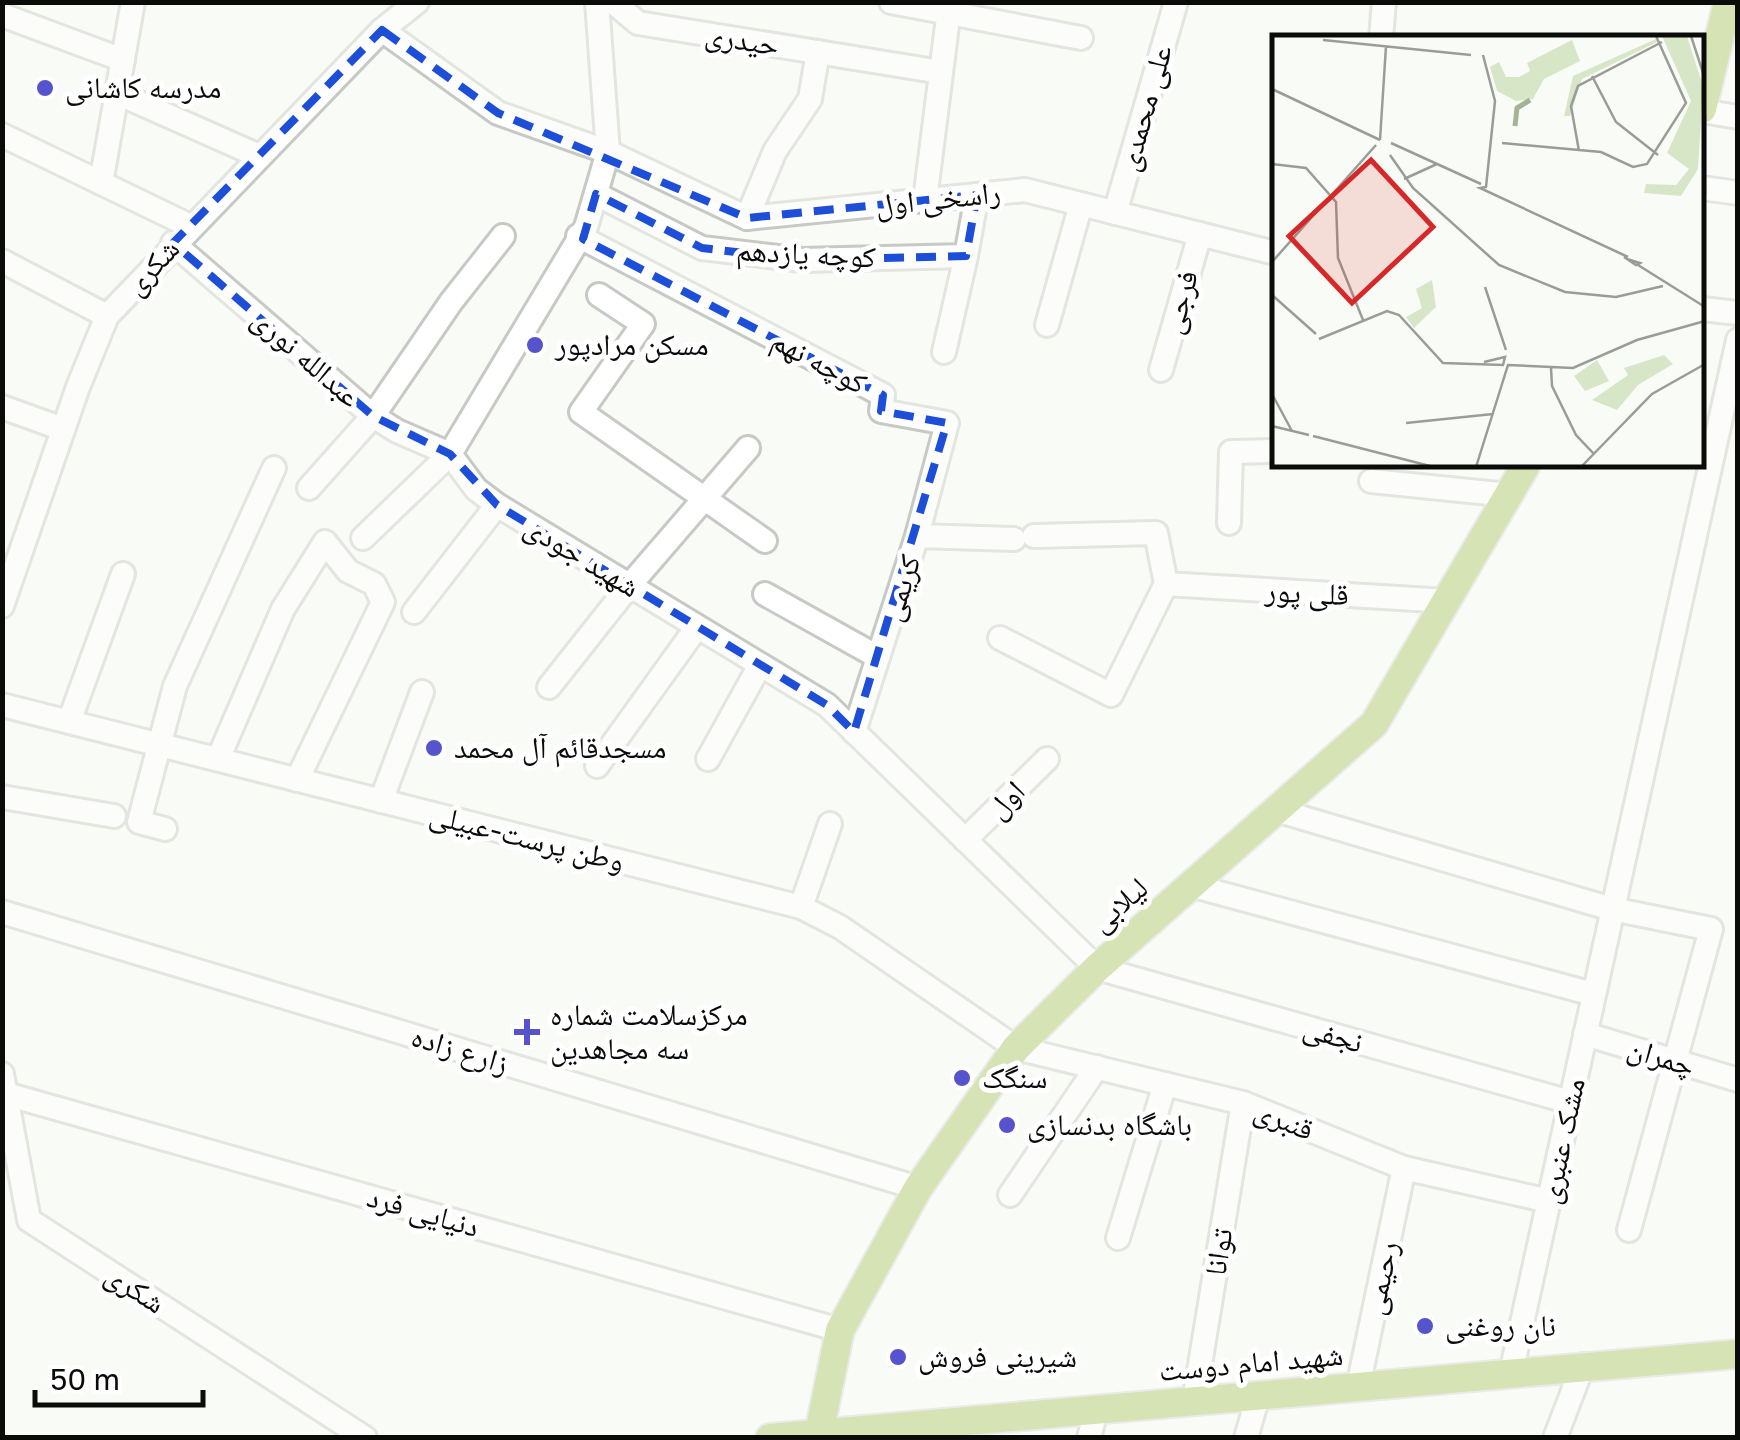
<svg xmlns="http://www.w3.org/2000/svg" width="1740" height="1440" font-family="'Golos Text','Noto Naskh Arabic',sans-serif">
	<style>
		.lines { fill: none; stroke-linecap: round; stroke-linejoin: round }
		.minor-casing { stroke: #c7cac4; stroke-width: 28 }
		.major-casing { stroke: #d8d8d8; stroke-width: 32 }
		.minor { stroke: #fff; stroke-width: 22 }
		.major { stroke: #a8c667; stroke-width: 28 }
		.marked { fill: none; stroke: #1d4ed8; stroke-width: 8; stroke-dasharray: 20 12; stroke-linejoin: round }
		.poi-dot { fill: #5654cc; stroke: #fff; stroke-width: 4 }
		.labels { text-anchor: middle; stroke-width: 10; stroke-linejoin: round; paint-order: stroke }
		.street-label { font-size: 30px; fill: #0b0c0a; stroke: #fff }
		.poi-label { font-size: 30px; fill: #0b0c0a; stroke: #fff; text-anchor: start }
		.inset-river { fill: none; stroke: #a4b395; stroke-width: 5 }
		.inset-road { fill: none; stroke: #9a9c98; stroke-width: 2.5 }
		.view { fill: #d62828; fill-opacity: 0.15; stroke: #d62828; stroke-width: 5 }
		.inset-edge { fill: none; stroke: #0b0c0a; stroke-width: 5 }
	</style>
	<rect width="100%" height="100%" fill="#f9fcf6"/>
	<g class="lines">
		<g class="minor-casing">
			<g id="minor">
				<polyline points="597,2 608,152 586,227 450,454 476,489 497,505 827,705 1097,968 1570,1102"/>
				<polyline points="613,2 638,23 941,72"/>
				<polyline points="891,2 1081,38"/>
				<polyline points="2,15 123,60"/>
				<polyline points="382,30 498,113 608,152 747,218 1025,190 1275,253"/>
				<polyline points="1381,38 1384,2"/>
				<polyline points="117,93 259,156"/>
				<polyline points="1702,111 1738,117"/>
				<polyline points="2,135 190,226"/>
				<polyline points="101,183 133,2"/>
				<polyline points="1702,188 1738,193"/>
				<polyline points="596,194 702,248 802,260 966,256 977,195"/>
				<polyline points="925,200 950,2"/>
				<polyline points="1115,213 1176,2"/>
				<polyline points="747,218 775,151 810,99 818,52"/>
				<polyline points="578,236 883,395 881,411 947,423 917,536"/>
				<polyline points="173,243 373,416 397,431 450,454 363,538"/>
				<polyline points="2,261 107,316"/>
				<polyline points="599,295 643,324 581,412 765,541"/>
				<polyline points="1702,309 1738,313"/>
				<polyline points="1047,325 1081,204"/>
				<polyline points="944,352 966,256"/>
				<polyline points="1161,370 1200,234"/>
				<polyline points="2,407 63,429"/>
				<polyline points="1371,481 1509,495"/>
				<polyline points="309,488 373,416 451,302 503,236"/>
				<polyline points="1229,523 1231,452 1275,451"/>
				<polyline points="1034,536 1156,533 1166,584 1448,601"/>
				<polyline points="765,594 878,657"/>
				<polyline points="2,606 78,387 107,316 382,30 417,2"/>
				<polyline points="414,612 497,505"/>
				<polyline points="1000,638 1111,695 1166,584"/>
				<polyline points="549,687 629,586 748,448"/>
				<polyline points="2,705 801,907 840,927 1016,1048 1243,1103 1404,1168 1549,1201"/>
				<polyline points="69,722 123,574"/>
				<polyline points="854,732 917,536 1014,539"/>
				<polyline points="218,759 283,609 325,542 348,571 374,584 383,602 297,780"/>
				<polyline points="708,759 760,665"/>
				<polyline points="597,766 697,627"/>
				<polyline points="2,797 114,816"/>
				<polyline points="381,801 422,692"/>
				<polyline points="1276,810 1612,909 1711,929 1629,1230"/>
				<polyline points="165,829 139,822 175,686 274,468"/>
				<polyline points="965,840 1047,759"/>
				<polyline points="1190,885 1593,994"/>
				<polyline points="801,907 830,824"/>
				<polyline points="2,912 918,1188"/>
				<polyline points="1585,1034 1738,1080"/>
				<polyline points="2,1074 29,1220 365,1438"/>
				<polyline points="6,1094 840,1330"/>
				<polyline points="1010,1195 1097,1067"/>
				<polyline points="1118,1238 1165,1084"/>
				<polyline points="1511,1373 1738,340"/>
				<polyline points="1358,1387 1404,1168"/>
				<polyline points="1194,1401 1243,1103"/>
				<polyline points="1089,1438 1096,1410"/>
				<polyline points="1246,1438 1258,1396"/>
				<polyline points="1555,1438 1583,1365"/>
			</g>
		</g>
		<g class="major-casing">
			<g id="major">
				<polyline points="1702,109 1728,2"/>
				<polyline points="770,1438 1738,1354"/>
				<polyline points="818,1438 840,1330 918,1188 1016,1048 1097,968 1374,724 1526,465"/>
			</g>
		</g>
		<use href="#minor" class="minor"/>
		<use href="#major" class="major"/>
	</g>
	<path d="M0 0H1740V1440H0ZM382,30l116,83 249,105 230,-23 -11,61 -164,4 -100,-12 -106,-54 -13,45 300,156 -2,16 66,12 -93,309 -27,-27 -330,-200 -47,-51 -77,-38 -200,-173z" fill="#f9fcf6" fill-opacity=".55" fill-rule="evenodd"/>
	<path class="marked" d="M382,30l116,83 249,105 230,-23 -11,61 -164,4 -100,-12 -106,-54 -13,45 300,156 -2,16 66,12 -93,309 -27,-27 -330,-200 -47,-51 -77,-38 -200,-173z"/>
	<g class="poi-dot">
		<circle cx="45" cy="88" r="10"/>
		<circle cx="535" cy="345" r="10"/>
		<circle cx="434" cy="748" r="10"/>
		<path d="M522 1017h10v10h10v10h-10v10h-10v-10h-10v-10h10z"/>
		<circle cx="962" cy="1078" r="10"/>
		<circle cx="1007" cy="1125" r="10"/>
		<circle cx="1425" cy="1326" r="10"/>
		<circle cx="898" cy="1357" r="10"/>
	</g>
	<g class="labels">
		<g class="street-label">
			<text transform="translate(742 40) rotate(9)" y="10">حیدری</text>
			<text transform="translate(1145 108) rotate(-74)" y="10">علی محمدی</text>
			<text transform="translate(938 199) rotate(-6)" y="10">راسخی اول</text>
			<text transform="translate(806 254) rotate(3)" y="10">کوچه یازدهم</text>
			<text transform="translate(152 267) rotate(-47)" y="10">شکری</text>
			<text transform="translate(1180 302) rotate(-74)" y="10">فرجی</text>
			<text transform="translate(306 358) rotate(41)" y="10">عبدالله نوری</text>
			<text transform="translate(819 362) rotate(28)" y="10">کوچه نهم</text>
			<text transform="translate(582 557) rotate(31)" y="10">شهید جودی</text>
			<text transform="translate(901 588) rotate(-72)" y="10">کریمی</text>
			<text transform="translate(1307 593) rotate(3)" y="10">قلی پور</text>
			<text transform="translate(1006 800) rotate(-45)" y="10">اول</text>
			<text transform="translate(527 838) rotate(14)" y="10">وطن پرست-عبیلی</text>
			<text transform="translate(1119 905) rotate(-41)" y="10">لیلابی</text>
			<text transform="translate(1333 1035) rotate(16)" y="10">نجفی</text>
			<text transform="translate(460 1050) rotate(17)" y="10">زارع زاده</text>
			<text transform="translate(1661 1057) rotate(17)" y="10">چمران</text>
			<text transform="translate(1284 1120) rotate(22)" y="10">قنبری</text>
			<text transform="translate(1562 1141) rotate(-78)" y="10">مشک عنبری</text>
			<text transform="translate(423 1212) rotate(16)" y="10">دنیایی فرد</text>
			<text transform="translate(1219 1252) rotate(-81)" y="10">توانا</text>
			<text transform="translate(1381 1278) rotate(-78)" y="10">رحیمی</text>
			<text transform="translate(135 1289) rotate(33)" y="10">شکری</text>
			<text transform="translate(1251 1363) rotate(-5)" y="10">شهید امام دوست</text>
		</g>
		<g class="poi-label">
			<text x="65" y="98">مدرسه کاشانی</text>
			<text x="555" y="355">مسکن مرادپور</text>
			<text x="454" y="758">مسجدقائم آل محمد</text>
			<text x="550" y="1025">مرکزسلامت شماره<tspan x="550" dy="34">سه مجاهدین</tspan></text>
			<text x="982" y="1088">سنگک</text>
			<text x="1027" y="1135">باشگاه بدنسازی</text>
			<text x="1445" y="1336">نان روغنی</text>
			<text x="918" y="1367">شیرینی فروش</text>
		</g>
	</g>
	<g transform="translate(1272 35)">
		<rect width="432" height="432" fill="#f9fcf6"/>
		<path d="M390,1h25l16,50 -5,83 -17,27 -37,-3 2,-9 30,1 13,-16 -22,-16 24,-52zM384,4l1,3 -75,37 -12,37h-6l9,-40zM300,5l8,21 -36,18 -11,20 -17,2 -19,-10 -7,-24 9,-5 7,15h13l11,-6 -3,-8zM160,245l4,27 -22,21 -8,-11 16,-9 -6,-19zM392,320l9,9 -35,21 -21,25 -25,-10 36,-25 -4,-7zM325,325l12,21 -24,10 -11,-15z" fill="#d7e6c7"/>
		<path class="inset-river" d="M243,91l2,-18 13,-8"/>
		<path class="inset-road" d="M419,1l14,43M51,5l148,15M211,20l12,46 -9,86 -6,1 148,69M320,41l24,46 42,33M0,54l108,51M433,79v80M108,105l6,-94M119,108l90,41M230,108l99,9 32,15 14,-3 39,-61 -30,-67M307,116l-8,-45 7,-20 84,-44M118,120l23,33 86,77 66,27 51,5 47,-11M0,129l34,4 30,34 2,56 25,62M132,144l33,-15M352,222l12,8 4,-2 -13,-4M0,227l104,-117M366,230l67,42M213,252l21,63M0,260l44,39M47,304l68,-28 12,4 44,48 60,2 2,-8 -21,5M279,333l1,18 24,49 18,19M0,359l20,37M134,388l87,-9M0,391l37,9M41,401l121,31M204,432l32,-102 65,3 64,-28 68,-19M309,432l71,-73 53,-30"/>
		<path class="view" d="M99,125l62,67 -81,76 -63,-67z"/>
		<rect width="432" height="432" class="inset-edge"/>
	</g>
	<rect width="1740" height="1440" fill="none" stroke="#0b0c0a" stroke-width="10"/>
	<path d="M35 1390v15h168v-15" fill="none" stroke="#0b0c0a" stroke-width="5"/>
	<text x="50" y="1390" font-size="30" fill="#0b0c0a" stroke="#ffffff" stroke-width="8" paint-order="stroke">50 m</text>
</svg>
